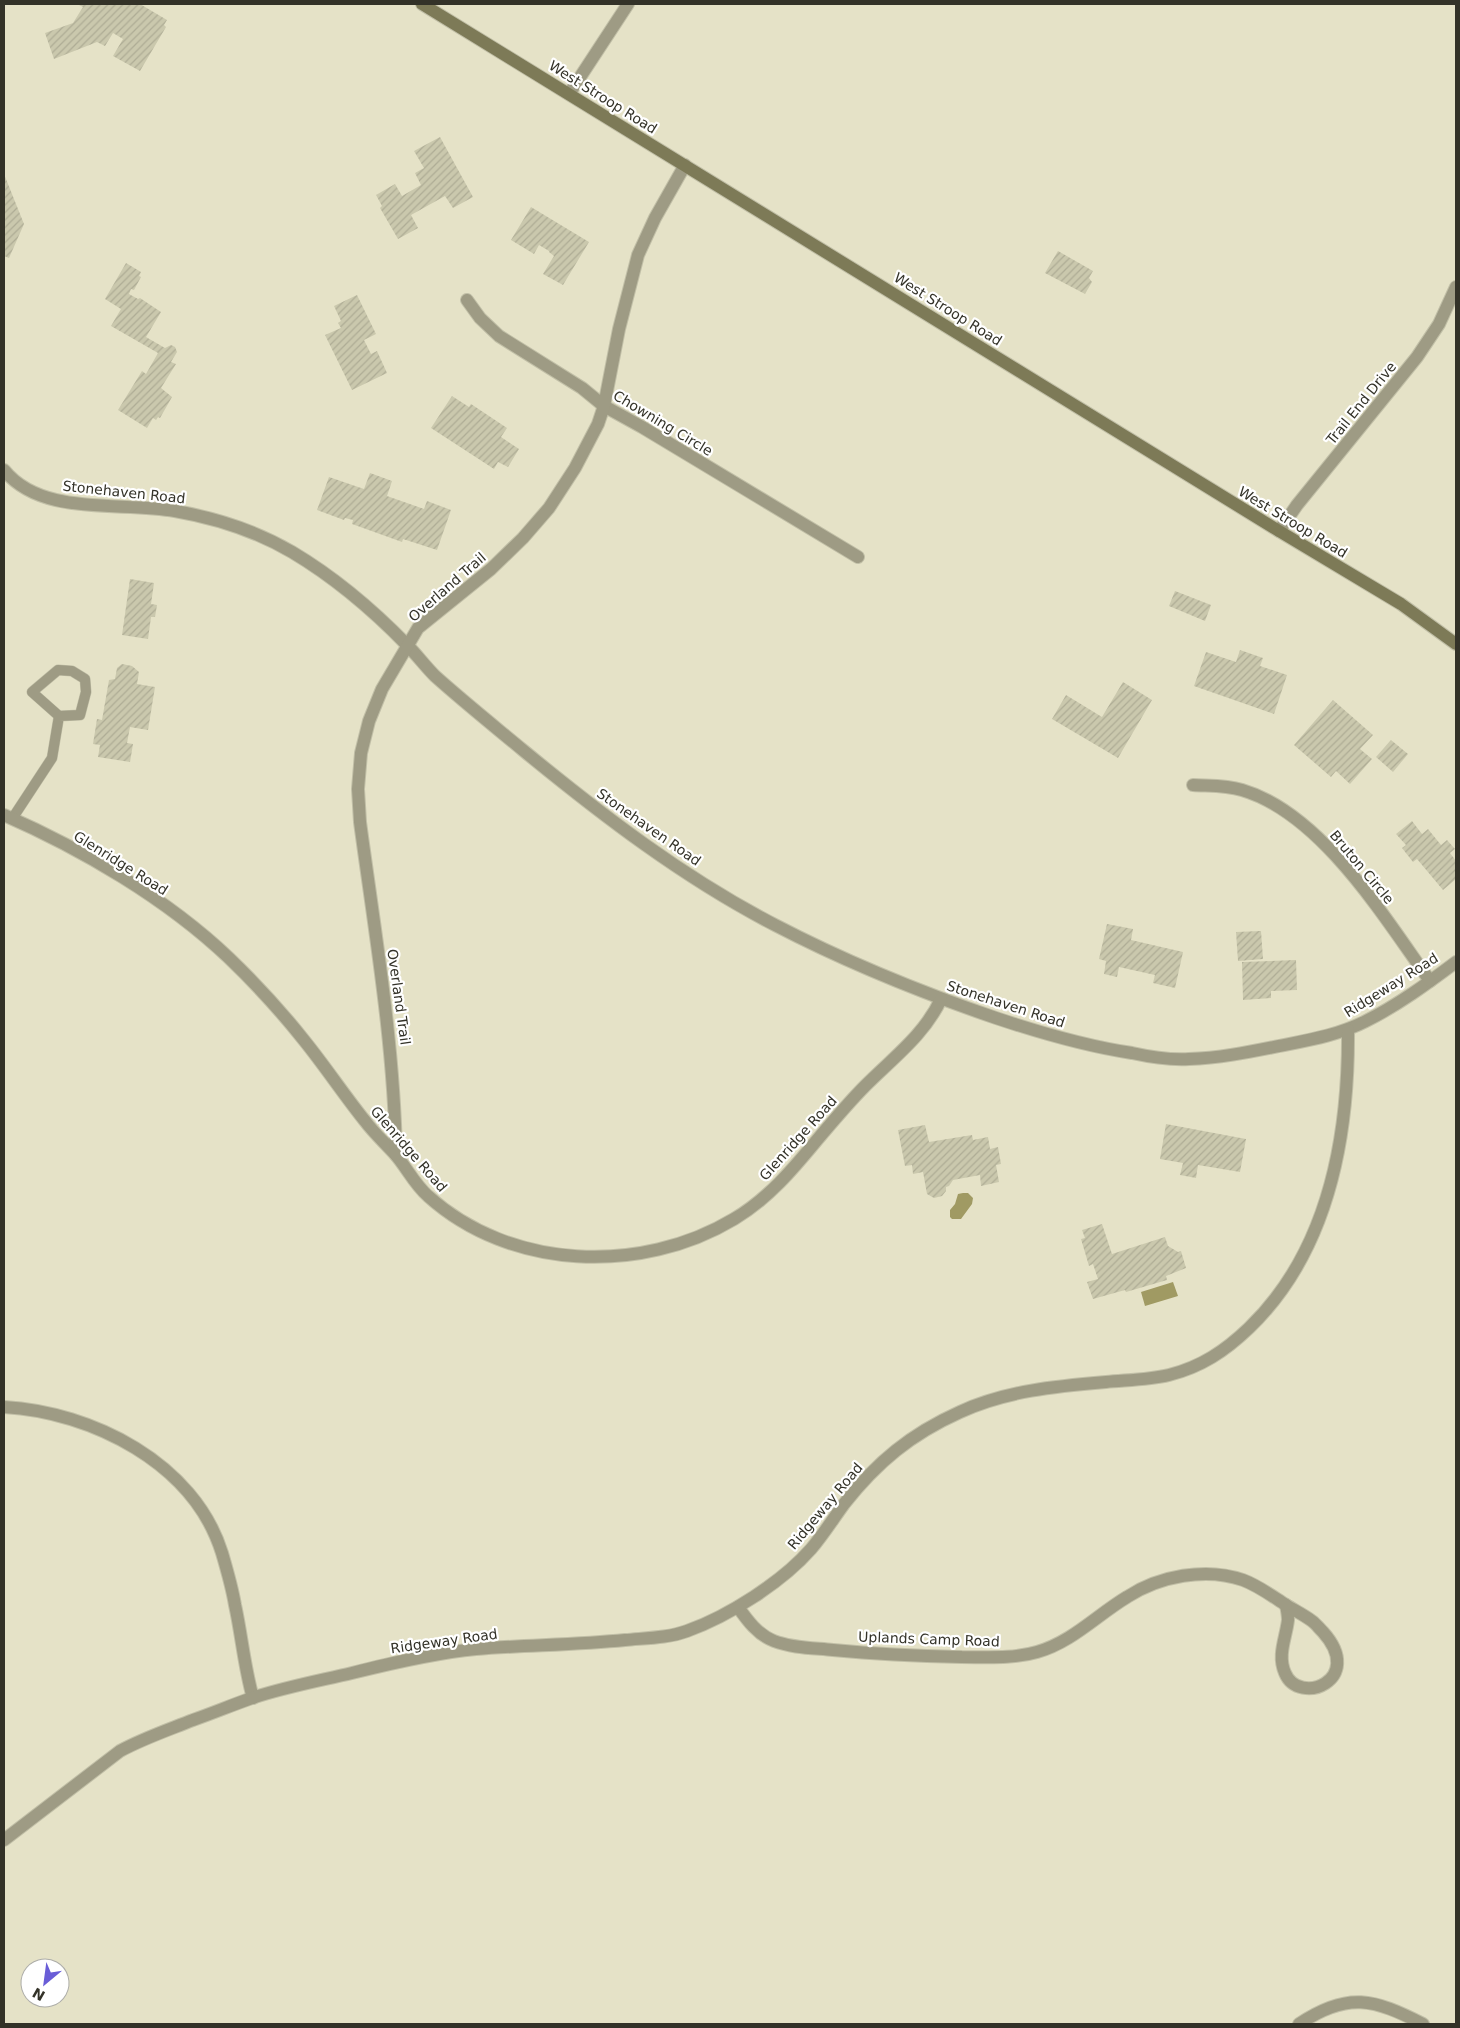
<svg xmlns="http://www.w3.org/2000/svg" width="1460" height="2028" font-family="'DejaVu Sans',sans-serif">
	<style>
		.water { fill: #a09a63 }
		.building { fill: url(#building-hatch) }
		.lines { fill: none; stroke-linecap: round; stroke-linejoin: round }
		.lane-casing { stroke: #c1bfa7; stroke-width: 11 }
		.street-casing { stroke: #c1bfa7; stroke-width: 14 }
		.secondary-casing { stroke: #c1bfa7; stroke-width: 14 }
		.lane { stroke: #9e9b84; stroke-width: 10 }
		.street { stroke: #9e9b84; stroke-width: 12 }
		.secondary { stroke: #7d7a57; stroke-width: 12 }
		.labels { text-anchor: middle; stroke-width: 4.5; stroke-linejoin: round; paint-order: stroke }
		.street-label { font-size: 14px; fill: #333228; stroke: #fff }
	</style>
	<defs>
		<pattern id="building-hatch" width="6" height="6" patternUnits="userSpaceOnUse" patternTransform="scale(1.25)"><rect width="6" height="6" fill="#cac8ad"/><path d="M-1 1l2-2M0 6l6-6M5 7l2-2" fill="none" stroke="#aeac95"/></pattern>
	</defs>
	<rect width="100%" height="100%" fill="#e5e2c7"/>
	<g class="water">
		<polygon points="963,1193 968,1193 973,1198 972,1204 961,1219 952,1219 950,1217 950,1210 955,1204 958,1194"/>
		<polygon points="1173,1282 1178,1296 1145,1306 1141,1292"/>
	</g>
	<g class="building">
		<polygon points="77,4 140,4 167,20 164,25 166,27 140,71 113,56 123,39 113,33 105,46 97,42 54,59 45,33 73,23 83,7"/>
		<polygon points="440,137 473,197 453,208 445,196 411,215 418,228 398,239 380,208 382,206 376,195 395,184 402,196 421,185 415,173 424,168 414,151"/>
		<polygon points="4,174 24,224 9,258 4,256"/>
		<polygon points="531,207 589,242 563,285 543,274 554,256 549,252 549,251 539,245 534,254 511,240"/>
		<polygon points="1058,251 1093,271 1089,278 1092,282 1085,294 1045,273"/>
		<polygon points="126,263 141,272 139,276 141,277 134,290 131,289 129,294 138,299 140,298 161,312 146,337 165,348 171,345 175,347 177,352 171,362 176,364 161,388 172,397 160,418 158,417 156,420 153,418 147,428 118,410 142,371 146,374 158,353 111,326 121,309 105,299"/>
		<polygon points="357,295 376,334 364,340 371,354 377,351 387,373 352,390 325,335 341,328 338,323 341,321 334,306"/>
		<polygon points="452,396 469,407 471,404 507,428 501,437 519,449 508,467 498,462 494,469 431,428"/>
		<polygon points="370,473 392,481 387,496 424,509 427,501 451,510 437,550 403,539 402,542 352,524 353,520 345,518 344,520 317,510 329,477 364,489"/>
		<polygon points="130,579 154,583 151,604 157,605 155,617 151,617 148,639 122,635"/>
		<polygon points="1175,591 1211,605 1205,621 1169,606"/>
		<polygon points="1240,650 1263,658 1260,666 1287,675 1274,714 1194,686 1206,652 1236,662"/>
		<polygon points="122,664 132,666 139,672 137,684 155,687 148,730 130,727 127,743 133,744 130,762 98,757 100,745 93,744 97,719 102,720 109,680 115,679 117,668"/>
		<polygon points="1123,682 1152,700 1118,758 1052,719 1066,695 1102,717"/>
		<polygon points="1333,700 1373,735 1360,749 1372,759 1350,784 1336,771 1331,777 1294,745"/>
		<polygon points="1391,740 1408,754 1393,772 1376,757"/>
		<polygon points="1412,821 1422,834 1428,829 1441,845 1447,840 1455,849 1450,853 1456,861 1456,879 1443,890 1417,859 1413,862 1402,848 1406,845 1396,834"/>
		<polygon points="1107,924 1133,929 1131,940 1183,952 1175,988 1153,983 1155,975 1119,967 1117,977 1104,974 1106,961 1099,959"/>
		<polygon points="1261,931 1263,959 1238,961 1236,932"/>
		<polygon points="1296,960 1297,990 1271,991 1271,998 1243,1000 1242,962"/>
		<polygon points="1166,1124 1246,1139 1240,1172 1198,1165 1196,1178 1180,1175 1183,1163 1160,1159"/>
		<polygon points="925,1125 929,1142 972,1135 973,1140 988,1137 990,1149 998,1147 1001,1164 996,1165 999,1182 981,1186 980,1175 953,1180 949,1186 946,1187 946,1191 942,1196 934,1198 927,1194 923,1172 913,1174 912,1165 905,1166 898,1130"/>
		<polygon points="1102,1224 1112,1254 1165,1237 1168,1246 1178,1252 1181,1251 1186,1268 1166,1276 1167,1280 1126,1292 1125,1290 1093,1299 1087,1282 1098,1279 1093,1264 1089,1266 1081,1239 1085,1238 1082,1230"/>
	</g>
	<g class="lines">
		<g class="lane-casing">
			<polyline id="lane" points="12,819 52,758 59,716 80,715 86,692 85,679 72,671 58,670 32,692 59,716"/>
		</g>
		<g class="street-casing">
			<g id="street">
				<polyline points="569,94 628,4"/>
				<polyline points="467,300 480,318 499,336 582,388 604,406 642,427 858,557"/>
				<path d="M4,470c38,47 116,31 171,41 41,7 81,20 117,41 42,25 81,58 115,93 10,10 18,21 28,31 29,26 59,50 89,75 78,64 160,127 251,174 71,37 145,67 221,93 45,15 89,28 136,35 18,4 38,7 57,6 31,-1 60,-7 90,-13 30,-6 60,-11 87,-25 32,-16 62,-38 90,-59"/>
				<polyline points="1279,531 1297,505 1417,357 1439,324 1456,287"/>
				<path d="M1193,785c16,1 33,0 49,5 79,23 142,127 188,191"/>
				<path d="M4,815c78,34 163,84 225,143 26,25 51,52 74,81 22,27 41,56 62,82 9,12 19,21 29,32 12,13 20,31 34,43 82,74 213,79 306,23 34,-20 59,-50 83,-79 16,-19 32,-38 49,-55 27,-27 59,-51 75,-86"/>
				<path d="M396,1155c-2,-112 -21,-222 -36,-333l-2,-33 3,-36 8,-32 13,-32 36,-61 73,-59 32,-31 26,-30 26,-40 23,-44 6,-18 15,-77 19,-74 17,-37 30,-53"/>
				<path d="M4,1407c88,5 190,56 218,146 5,17 10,34 13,52 7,32 9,61 18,93"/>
				<path d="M1286,1605c8,5 18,10 26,16 4,3 7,7 11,11 43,48 -24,75 -38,41 -8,-18 1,-35 3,-53 0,-5 -1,-10 -2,-15z"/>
				<path d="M738,1607c9,13 20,28 36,34 18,7 40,7 59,9 43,4 86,6 129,7 25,0 51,2 75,-5 35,-10 60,-37 90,-55 32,-21 79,-30 116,-17 16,6 29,16 43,25"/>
				<path d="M4,1840l116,-89c24,-13 48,-21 73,-31 20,-7 39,-15 59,-22 33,-11 66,-17 100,-25 40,-10 82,-20 124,-24 49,-4 99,-4 149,-9 21,-2 43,-2 62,-9 42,-15 95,-49 124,-82 12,-14 22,-30 33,-45 33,-42 67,-70 116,-92 45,-21 97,-26 146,-30 20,-2 42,-2 63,-7 32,-8 56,-24 80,-47 80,-77 100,-192 99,-298"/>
				<path d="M1299,2024c49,-33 75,-25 124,0"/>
			</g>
		</g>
		<g class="secondary-casing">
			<polyline id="secondary" points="422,4 1279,531 1401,604 1456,644"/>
		</g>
		<use href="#lane" class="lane"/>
		<use href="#street" class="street"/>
		<use href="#secondary" class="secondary"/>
	</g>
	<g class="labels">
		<g class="street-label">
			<text transform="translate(603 97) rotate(32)" y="5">West Stroop Road</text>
			<text transform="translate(948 309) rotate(32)" y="5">West Stroop Road</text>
			<text transform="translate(1361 403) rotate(-51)" y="5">Trail End Drive</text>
			<text transform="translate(663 423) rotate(31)" y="5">Chowning Circle</text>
			<text transform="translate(124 492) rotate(6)" y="5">Stonehaven Road</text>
			<text transform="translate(1293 522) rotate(31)" y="5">West Stroop Road</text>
			<text transform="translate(447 587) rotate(-41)" y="5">Overland Trail</text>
			<text transform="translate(649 827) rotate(35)" y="5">Stonehaven Road</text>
			<text transform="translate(121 863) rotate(32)" y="5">Glenridge Road</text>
			<text transform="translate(1362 867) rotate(50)" y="5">Bruton Circle</text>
			<text transform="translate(1391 985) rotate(-32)" y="5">Ridgeway Road</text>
			<text transform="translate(399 997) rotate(82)" y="5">Overland Trail</text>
			<text transform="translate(1006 1004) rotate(18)" y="5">Stonehaven Road</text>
			<text transform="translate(798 1138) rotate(-48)" y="5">Glenridge Road</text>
			<text transform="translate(409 1149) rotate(49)" y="5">Glenridge Road</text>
			<text transform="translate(825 1506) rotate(-50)" y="5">Ridgeway Road</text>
			<text transform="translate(929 1639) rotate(2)" y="5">Uplands Camp Road</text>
			<text transform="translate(444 1641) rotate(-8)" y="5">Ridgeway Road</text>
		</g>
	</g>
	<rect width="1460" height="2028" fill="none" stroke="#333228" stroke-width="10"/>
	<g transform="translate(45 1983) rotate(209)"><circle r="24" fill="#ffffff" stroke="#adada9"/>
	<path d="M0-4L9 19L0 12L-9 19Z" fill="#695dd7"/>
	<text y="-8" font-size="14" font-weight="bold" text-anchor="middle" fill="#333228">N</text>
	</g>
</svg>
